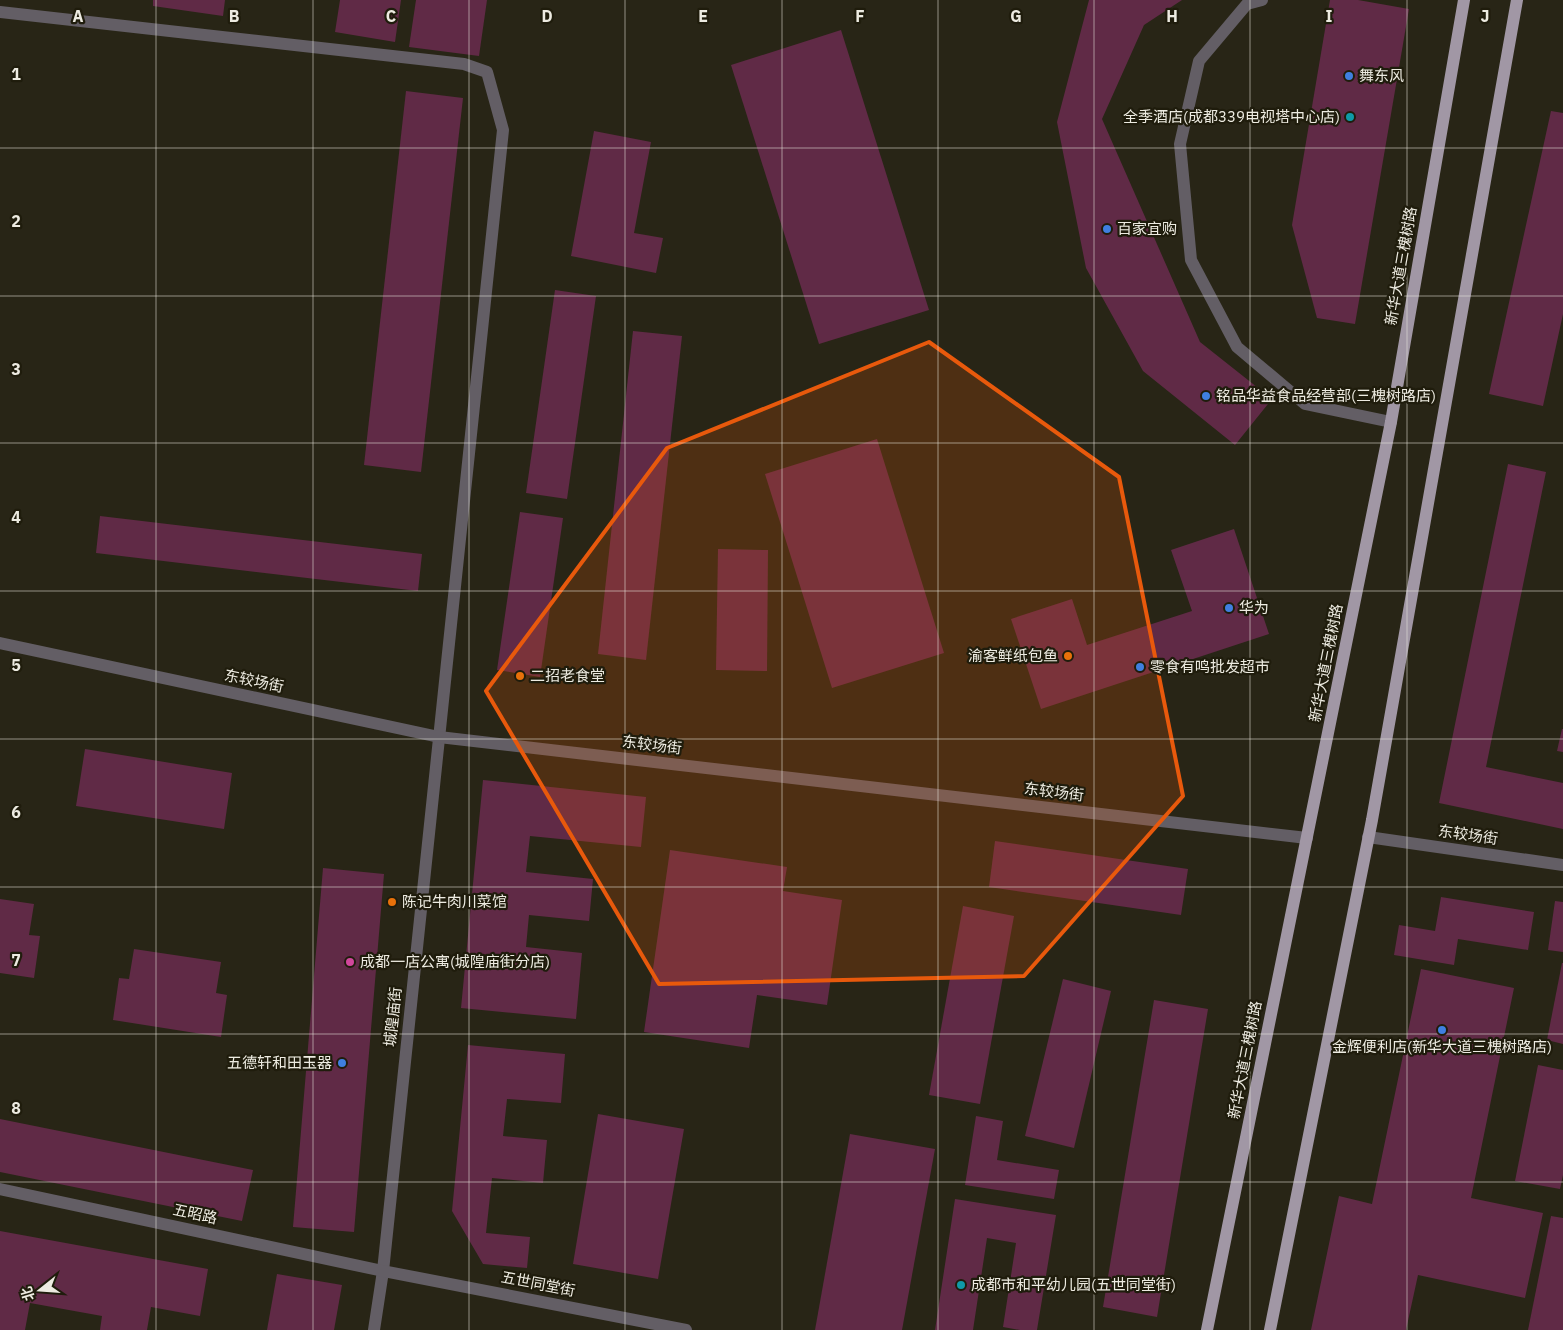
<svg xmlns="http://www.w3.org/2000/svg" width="1563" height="1330" font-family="'IBM Plex Sans','Noto Sans SC',sans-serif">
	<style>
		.building { fill: #602a46 }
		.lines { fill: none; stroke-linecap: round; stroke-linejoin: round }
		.minor { stroke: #635e65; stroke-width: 12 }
		.major { stroke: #a197a5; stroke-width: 12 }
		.marked { fill: #e8590c; fill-opacity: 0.2; stroke: #e8590c; stroke-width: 4; stroke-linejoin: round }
		.grid { fill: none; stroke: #edebe1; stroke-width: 1; stroke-opacity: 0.55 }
		.shop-dot { fill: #3f7fe0; stroke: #1f1c0c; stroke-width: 2 }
		.culture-dot { fill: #0f9aa8; stroke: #1f1c0c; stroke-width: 2 }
		.food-dot { fill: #e8710a; stroke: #1f1c0c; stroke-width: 2 }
		.hotel-dot { fill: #d1479c; stroke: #1f1c0c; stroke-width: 2 }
		.labels { text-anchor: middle; stroke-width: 4.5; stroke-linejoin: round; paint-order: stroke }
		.poi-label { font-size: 15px; fill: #edebe1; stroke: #1f1c0c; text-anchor: start }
		.street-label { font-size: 15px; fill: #edebe1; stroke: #1f1c0c }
		.grid-label { font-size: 16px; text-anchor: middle; font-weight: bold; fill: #edebe1; stroke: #1f1c0c; stroke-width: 4.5; stroke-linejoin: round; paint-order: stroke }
	</style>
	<rect width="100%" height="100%" fill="#282516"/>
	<g class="building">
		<polygon points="153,0 225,0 223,16 153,6"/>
		<polygon points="340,0 401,0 395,42 335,32"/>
		<polygon points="416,0 487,0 479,56 409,47"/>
		<polygon points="1089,0 1182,0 1144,25 1102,119 1200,342 1272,399 1235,445 1143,371 1086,268 1057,122"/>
		<polygon points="1330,0 1358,0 1409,9 1355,324 1317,318 1292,225"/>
		<polygon points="841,30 929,310 819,344 731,65"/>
		<polygon points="406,91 463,98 421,472 364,465"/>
		<polygon points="1551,111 1563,113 1563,314 1543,406 1489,394"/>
		<polygon points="594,131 651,142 634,233 663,238 656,273 571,256"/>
		<polygon points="555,290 596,296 567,499 526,493"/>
		<polygon points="633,331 682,336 646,660 598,654"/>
		<polygon points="877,439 944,653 832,688 765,474"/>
		<polygon points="1508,464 1546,472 1486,767 1563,783 1563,829 1439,803"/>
		<polygon points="520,512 563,518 540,677 497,670"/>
		<polygon points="100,516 422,554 418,591 96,553"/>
		<polygon points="1234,529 1269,634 1041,709 1011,619 1072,599 1087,645 1192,611 1171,550"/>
		<polygon points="718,549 768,550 767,671 716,670"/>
		<polygon points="1562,729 1563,729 1563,752 1557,751"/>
		<polygon points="85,749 232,773 224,829 76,806"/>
		<polygon points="483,780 646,797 641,847 530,836 526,872 593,879 589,921 529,915 526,947 582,953 576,1019 461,1008"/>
		<polygon points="995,841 1188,869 1181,915 989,887"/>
		<polygon points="670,850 787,867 783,891 842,900 827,1005 757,995 749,1048 644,1032"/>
		<polygon points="323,868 384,874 354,1232 293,1227"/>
		<polygon points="1441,897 1534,912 1528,950 1458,939 1454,965 1394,955 1399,925 1435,931"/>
		<polygon points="0,899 34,904 29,935 40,936 34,978 0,973"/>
		<polygon points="1555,901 1563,902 1563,952 1548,950"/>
		<polygon points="963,906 1014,916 980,1104 929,1095"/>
		<polygon points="134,949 221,962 216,993 227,995 221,1037 113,1020 119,978 129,979"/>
		<polygon points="1562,963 1563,963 1563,1044 1547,1040"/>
		<polygon points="1421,969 1514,988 1471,1198 1543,1213 1525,1298 1418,1275 1406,1330 1311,1330 1339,1196 1372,1204"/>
		<polygon points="1063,979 1111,991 1074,1148 1025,1136"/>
		<polygon points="1154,1000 1208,1009 1157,1317 1103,1307"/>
		<polygon points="468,1045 565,1054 561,1103 507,1099 503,1136 547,1140 543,1183 492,1178 486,1233 530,1237 527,1268 483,1264 452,1211"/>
		<polygon points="1538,1065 1563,1070 1563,1175 1560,1189 1515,1181"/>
		<polygon points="598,1114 684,1129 658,1279 573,1264"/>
		<polygon points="976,1116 1003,1121 997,1160 1059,1170 1054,1199 965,1185"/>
		<polygon points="0,1119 253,1170 242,1221 0,1172"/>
		<polygon points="850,1134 935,1149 902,1330 815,1330"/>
		<polygon points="955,1199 1056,1215 1037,1330 1020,1330 1003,1327 1016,1243 987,1238 973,1330 935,1330"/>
		<polygon points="1551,1216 1563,1218 1563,1330 1528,1330"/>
		<polygon points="0,1231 208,1269 200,1316 151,1307 147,1330 100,1330 102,1316 30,1303 25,1330 0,1330"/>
		<polygon points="277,1274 342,1285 334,1330 267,1330"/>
	</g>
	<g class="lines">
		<g class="minor">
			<polyline points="1262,0 1247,4 1199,61 1180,144 1191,260 1237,347 1305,404 1391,422"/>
			<polyline points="0,12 464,64 487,72 503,130 383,1271 374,1330"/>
			<polyline points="0,643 439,737 1307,838"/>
			<polyline points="1368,837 1563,865"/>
			<polyline points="0,1189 383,1271 686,1330"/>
		</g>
		<g class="major">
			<polyline points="1207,1330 1391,422 1464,0"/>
			<polyline points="1270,1330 1372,820 1517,0"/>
		</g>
	</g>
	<path class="marked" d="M929,342l190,135 64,319 -159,180 -365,8 -173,-293 181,-243z"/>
	<path class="grid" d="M156,0v1330M313,0v1330M469,0v1330M625,0v1330M782,0v1330M938,0v1330M1094,0v1330M1250,0v1330M1407,0v1330M0,148h1563M0,296h1563M0,443h1563M0,591h1563M0,739h1563M0,887h1563M0,1034h1563M0,1182h1563"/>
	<g class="shop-dot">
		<circle cx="1349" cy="76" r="5"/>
		<circle cx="1107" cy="229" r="5"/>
		<circle cx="1206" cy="396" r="5"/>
		<circle cx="1229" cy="608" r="5"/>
		<circle cx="1140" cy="667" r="5"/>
		<circle cx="1442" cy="1030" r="5"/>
		<circle cx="342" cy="1063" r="5"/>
	</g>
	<g class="culture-dot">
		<circle cx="1350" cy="117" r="5"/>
		<circle cx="961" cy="1285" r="5"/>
	</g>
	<g class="food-dot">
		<circle cx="1068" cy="656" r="5"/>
		<circle cx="520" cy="676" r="5"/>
		<circle cx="392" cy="902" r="5"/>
	</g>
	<circle class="hotel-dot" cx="350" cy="962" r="5"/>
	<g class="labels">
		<g class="poi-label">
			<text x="1359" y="81">舞东风</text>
			<text x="1340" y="122" text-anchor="end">全季酒店(成都339电视塔中心店)</text>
			<text x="1117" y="234">百家宜购</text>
			<text x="1216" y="401">铭品华益食品经营部(三槐树路店)</text>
			<text x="1239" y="613">华为</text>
			<text x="1058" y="661" text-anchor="end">渝客鲜纸包鱼</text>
			<text x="1150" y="672">零食有鸣批发超市</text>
			<text x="530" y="681">二招老食堂</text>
			<text x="402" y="907">陈记牛肉川菜馆</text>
			<text x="360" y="967">成都一店公寓(城隍庙街分店)</text>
			<text x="1442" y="1052" text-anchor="middle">金辉便利店(新华大道三槐树路店)</text>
			<text x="332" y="1068" text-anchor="end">五德轩和田玉器</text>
			<text x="971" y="1290">成都市和平幼儿园(五世同堂街)</text>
		</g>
		<g class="street-label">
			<text transform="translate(1401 266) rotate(-80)" y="5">新华大道三槐树路</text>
			<text transform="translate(1326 663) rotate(-79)" y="5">新华大道三槐树路</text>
			<text transform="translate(254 681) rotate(12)" y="5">东较场街</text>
			<text transform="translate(652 745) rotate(7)" y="5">东较场街</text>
			<text transform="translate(1054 792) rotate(7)" y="5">东较场街</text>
			<text transform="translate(1468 835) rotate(8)" y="5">东较场街</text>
			<text transform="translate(393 1017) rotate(-84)" y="5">城隍庙街</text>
			<text transform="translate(1245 1060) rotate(-79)" y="5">新华大道三槐树路</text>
			<text transform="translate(195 1214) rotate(12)" y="5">五昭路</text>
			<text transform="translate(538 1284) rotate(11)" y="5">五世同堂街</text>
		</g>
	</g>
	<g class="grid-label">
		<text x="78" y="22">A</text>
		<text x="234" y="22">B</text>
		<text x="391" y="22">C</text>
		<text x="547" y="22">D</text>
		<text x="703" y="22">E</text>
		<text x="860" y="22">F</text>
		<text x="1016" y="22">G</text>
		<text x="1172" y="22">H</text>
		<text x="1329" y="22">I</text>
		<text x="1485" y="22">J</text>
		<text x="16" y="80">1</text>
		<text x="16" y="227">2</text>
		<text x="16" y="375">3</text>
		<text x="16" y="523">4</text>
		<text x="16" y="671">5</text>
		<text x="16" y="818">6</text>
		<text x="16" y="966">7</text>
		<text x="16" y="1114">8</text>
	</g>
	<g transform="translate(40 1290) rotate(253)" stroke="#1f1c0c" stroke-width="4" paint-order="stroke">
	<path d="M0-4L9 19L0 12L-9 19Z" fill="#edebe1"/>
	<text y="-8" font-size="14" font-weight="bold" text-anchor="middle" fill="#edebe1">北</text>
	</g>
</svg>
